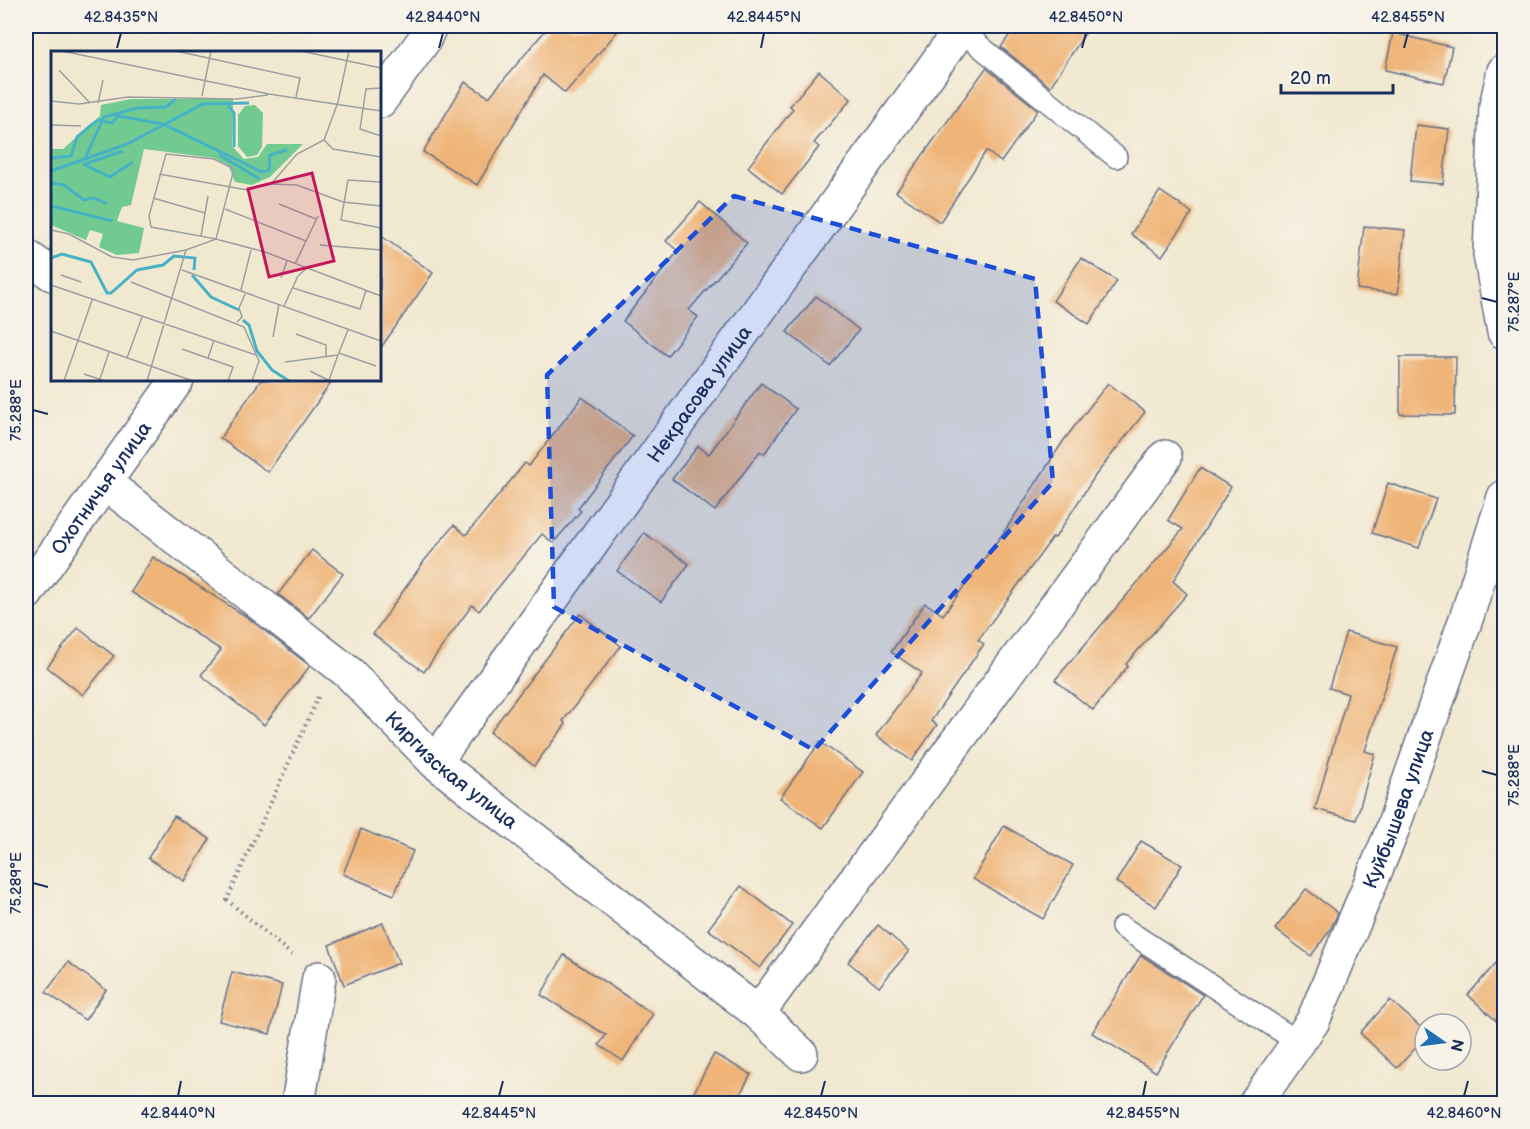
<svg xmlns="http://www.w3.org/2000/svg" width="1530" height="1129" font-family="'Balsamiq Sans',sans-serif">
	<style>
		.building { fill: #efb477 }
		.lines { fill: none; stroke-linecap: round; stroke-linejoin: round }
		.service-casing { stroke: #667086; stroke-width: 24 }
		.minor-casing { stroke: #667086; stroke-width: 36 }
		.path { stroke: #667086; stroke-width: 4; stroke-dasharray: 1.5 4.5; stroke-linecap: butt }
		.service { stroke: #fff; stroke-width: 21 }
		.minor { stroke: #fff; stroke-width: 33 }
		.marked { fill: #1d4ed8; fill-opacity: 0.2; stroke: #1d4ed8; stroke-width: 4.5; stroke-dasharray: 12 8; stroke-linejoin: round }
		.ticks { fill: none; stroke: #1b2f5e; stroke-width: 2 }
		.labels { text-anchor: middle; stroke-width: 4.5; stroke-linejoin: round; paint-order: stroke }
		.street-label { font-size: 20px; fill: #1b2f5e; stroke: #f7f3e8 }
		.inset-river { fill: none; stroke: #47b2c5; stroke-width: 3 }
		.inset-road { fill: none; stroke: #9b9ea2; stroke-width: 1.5 }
		.view { fill: #c2185b; fill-opacity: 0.15; stroke: #c2185b; stroke-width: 3 }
		.inset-edge { fill: none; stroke: #1b2f5e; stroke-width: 3 }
		.neatline { fill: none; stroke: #1b2f5e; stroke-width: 2 }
		.ticks-label { font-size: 15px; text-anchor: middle; fill: #1b2f5e }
	</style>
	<rect width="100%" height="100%" fill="#f7f3e8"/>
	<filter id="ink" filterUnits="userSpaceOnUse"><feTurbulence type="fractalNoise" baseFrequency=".0167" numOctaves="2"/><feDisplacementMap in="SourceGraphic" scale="12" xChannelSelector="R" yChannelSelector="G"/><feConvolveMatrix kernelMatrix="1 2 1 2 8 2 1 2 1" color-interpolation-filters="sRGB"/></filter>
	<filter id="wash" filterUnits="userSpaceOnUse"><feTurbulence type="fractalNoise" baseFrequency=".008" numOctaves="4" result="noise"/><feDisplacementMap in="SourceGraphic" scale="24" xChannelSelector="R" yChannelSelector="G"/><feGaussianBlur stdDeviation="1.35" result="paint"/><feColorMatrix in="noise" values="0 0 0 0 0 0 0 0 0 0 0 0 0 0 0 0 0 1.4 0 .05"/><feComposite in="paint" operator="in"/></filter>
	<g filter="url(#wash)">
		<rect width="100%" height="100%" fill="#f1e8d0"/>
		<g id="blocks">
			<g class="building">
				<polygon points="549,26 622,26 565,93 543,75 477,185 423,152 465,82 489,97"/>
				<polygon points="1016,26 1090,26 1050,87 1001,47"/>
				<polygon points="1393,33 1452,47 1444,83 1385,70"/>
				<polygon points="986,68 1038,110 1001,162 986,151 940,222 896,192"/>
				<polygon points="819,71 851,99 814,143 819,147 782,194 748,167 793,109 790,106"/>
				<polygon points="1416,125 1449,129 1443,184 1410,181"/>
				<polygon points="1160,191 1192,213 1162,256 1131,234"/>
				<polygon points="700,202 747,243 689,310 698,317 667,356 623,321 678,251 666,241"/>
				<polygon points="1364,226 1405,230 1398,294 1357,289"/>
				<polygon points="380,235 433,273 380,349"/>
				<polygon points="1081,258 1117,281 1089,324 1053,301"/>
				<polygon points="816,296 859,330 830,366 787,332"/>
				<polygon points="1400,357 1456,357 1455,415 1400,414"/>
				<polygon points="261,380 333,380 268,472 220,438"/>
				<polygon points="761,383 796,409 764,454 760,451 715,511 672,479 698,446 709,454"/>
				<polygon points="1108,383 1145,412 1095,476 1055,538 1053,537 978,640 984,644 931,721 937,725 912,761 876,735 922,673 891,652 925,603 943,615 1004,532 1064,440"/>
				<polygon points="582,397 633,436 578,508 581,511 553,543 542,534 479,611 472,605 424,672 373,634 425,560 454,525 466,535 525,463 529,466"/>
				<polygon points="1200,468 1231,487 1173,581 1187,594 1126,664 1128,666 1093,710 1055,680 1183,529 1168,520"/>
				<polygon points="1388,483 1436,499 1419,548 1372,533"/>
				<polygon points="644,533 689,564 661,602 617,571"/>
				<polygon points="312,550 343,574 309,618 278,594"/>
				<polygon points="153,557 247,617 310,666 264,725 201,675 221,650 131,592"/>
				<polygon points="580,614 621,646 563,721 566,724 534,766 490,732"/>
				<polygon points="78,628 114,656 83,695 47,667"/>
				<polygon points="1346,632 1397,647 1365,751 1375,754 1356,820 1315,809 1348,694 1329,688"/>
				<polygon points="820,742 863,772 823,828 780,798"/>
				<polygon points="174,816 210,839 184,881 148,858"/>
				<polygon points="1004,826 1073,865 1043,919 973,879"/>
				<polygon points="361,829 413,851 394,895 343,874"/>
				<polygon points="1141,841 1182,865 1156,907 1116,882"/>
				<polygon points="741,886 792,925 760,968 708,929"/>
				<polygon points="1306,889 1338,913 1330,930 1311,956 1275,929"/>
				<polygon points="383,923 399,963 344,985 329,945"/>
				<polygon points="878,925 909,951 879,987 848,962"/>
				<polygon points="1504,954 1504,1028 1468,995"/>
				<polygon points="564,955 653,1014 623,1061 599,1045 606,1035 541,995"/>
				<polygon points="1141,955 1203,995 1156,1072 1092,1033"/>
				<polygon points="68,962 106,990 85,1020 46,992"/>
				<polygon points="232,972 282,985 270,1034 219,1021"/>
				<polygon points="1390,1000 1425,1031 1425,1038 1397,1068 1360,1033"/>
				<polygon points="714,1054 751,1074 735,1104 688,1104"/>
			</g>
		</g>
	</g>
	<g filter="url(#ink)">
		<use href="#blocks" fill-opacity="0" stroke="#667086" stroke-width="1.5"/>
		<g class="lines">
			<g class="service-casing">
				<g id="service">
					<polyline points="960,30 1116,157"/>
					<polyline points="1122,927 1298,1042"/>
				</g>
			</g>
			<g class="minor-casing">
				<g id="minor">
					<polyline points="1504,71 1496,106 1490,254 1504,332"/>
					<polyline points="380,101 424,40 430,26"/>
					<polyline points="26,256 52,274"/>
					<path id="s1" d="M104,482l245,191 86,89 323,251 43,41"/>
					<path id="s2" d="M26,594l151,-214"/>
					<path id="s3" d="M435,762l528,-736"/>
					<polyline points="758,1013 1165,457"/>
					<polyline points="298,1104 319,978"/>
					<path id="s4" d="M1255,1104l58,-83 77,-185 78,-223 36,-116"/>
				</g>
			</g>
			<polyline class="path" points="292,955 227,900 319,695"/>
			<use href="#service" class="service"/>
			<use href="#minor" class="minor"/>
		</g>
	</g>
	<path class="marked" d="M734,196l301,83 18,203 -239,268 -260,-143 -7,-232z"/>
	<path class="ticks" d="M117,48l4,-15M439,48l4,-15M761,48l3,-15M1082,48l4,-15M1404,48l4,-15M1482,298l15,4M33,410l15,4M1482,771l15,4M33,883l15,4M178,1096l3,-15M499,1096l4,-15M821,1096l4,-15M1143,1096l3,-15M1464,1096l4,-15"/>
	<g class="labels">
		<g class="street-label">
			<text dy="7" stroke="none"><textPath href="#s3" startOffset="453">Некрасова улица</textPath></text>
			<text dy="7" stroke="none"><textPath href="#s2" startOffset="130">Охотничья улица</textPath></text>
			<text dy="7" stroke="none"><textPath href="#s1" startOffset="452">Киргизская улица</textPath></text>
			<text dy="7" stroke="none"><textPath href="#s4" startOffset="330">Куйбышева улица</textPath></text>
		</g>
	</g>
	<g transform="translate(51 51)">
		<rect width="330" height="330" fill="#f1e8d0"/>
		<path d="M80,48h102l-1,47 12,13 14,-2 9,-13h36l-33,33 -18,8 -17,-3 -7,-17 -14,-7 -70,-9 -13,56 -9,2 -5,14 27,7 -5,25 -22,2 -18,-8 4,-13 -13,-4 -4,10 -35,-15v-76h12l37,-33 1,-11zM204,54l8,8 -1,34 -5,8 -10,2 -9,-11v-31l7,-9z" fill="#71ca90"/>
		<path class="inset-river" d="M177,54l6,8v34M169,100l1,5 39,23M0,107l20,-2 6,-19 13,-11 8,-6 14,3 6,-7 45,8 99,48 7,-2 1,-15 17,-5M33,110l20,-44 33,-9 29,-1 10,-8M32,113l27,13 23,-15M34,113l38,-13M0,120l76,-27 76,-40 46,-1M0,132l13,2 20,15 10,-2 13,6M0,155l62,15M0,207l11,-4 29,8 16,31h4l26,-23 26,-5 11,-9 21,2 -1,12M141,224l19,22 28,13M192,269l6,5 8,26 15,19 17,11"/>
		<path class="inset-road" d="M11,0l207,43 112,17M125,0l124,27 -4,19M250,0l80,17M8,19l31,33M330,37l-15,1 -6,40 21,7M151,45l9,-45M0,50l28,3 49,-7 109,2 31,-4M47,52l5,-23M0,74l30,1M273,89l9,9 48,8M115,103l48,5 20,10 -18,70 -65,-12 -2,-11zM108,123l88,16 24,-6 26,1 46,17 38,4M330,131l-33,-2 -7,40 40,8M220,133l26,-30 27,-14 14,-38 11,-51M102,147l52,15M228,153l37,15M174,158l81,32M0,179l18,4 43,23 21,3 53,-10 30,-11 49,13 116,44M150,185l7,-40M269,194l61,5M244,213l23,-48M131,219l199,71M10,224l20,7M230,227l6,-17M80,231l113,45 15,34 -7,20M0,234l205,70M242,237l67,21 6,-19M190,239l10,-40M233,255l14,-30 9,-8M186,271l5,-5 -3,-9 7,-16M0,280l142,50M245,283l30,11v11M222,286l6,-33M131,298l51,18 -5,14M288,302l37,13M76,307l15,-41M157,307l6,-18M234,311l53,-7 10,-25M259,320l20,10M33,323l21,7M49,328l9,-27M278,329l9,-25M13,330l28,-81M96,330l39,-131"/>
		<path class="view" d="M261,122l22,88 -65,16 -21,-88z"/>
		<rect width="330" height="330" class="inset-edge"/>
	</g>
	<rect width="1530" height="1129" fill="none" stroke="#f7f3e8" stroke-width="66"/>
	<g transform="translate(1443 1042) rotate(104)"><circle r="28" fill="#f7f3e8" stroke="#9fa5b1" stroke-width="1.5"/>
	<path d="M0-4.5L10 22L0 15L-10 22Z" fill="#1f6fb2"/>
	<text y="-9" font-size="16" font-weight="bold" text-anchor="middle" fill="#1b2f5e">N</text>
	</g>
	<path d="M1281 84v9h112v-9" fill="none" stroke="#1b2f5e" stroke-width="3"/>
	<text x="1290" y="84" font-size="18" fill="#1b2f5e" stroke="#f7f3e8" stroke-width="4.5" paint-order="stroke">20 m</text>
	<rect x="33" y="33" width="1464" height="1063" class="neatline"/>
	<g class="ticks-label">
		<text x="121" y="22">42.8435°N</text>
		<text x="443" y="22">42.8440°N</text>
		<text x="764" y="22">42.8445°N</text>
		<text x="1086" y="22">42.8450°N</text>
		<text x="1408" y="22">42.8455°N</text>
		<text transform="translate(1514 302) rotate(-90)" y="5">75.287°E</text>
		<text transform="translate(16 410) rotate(-90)" y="5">75.288°E</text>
		<text transform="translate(1514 775) rotate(-90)" y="5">75.288°E</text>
		<text transform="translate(16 883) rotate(-90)" y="5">75.289°E</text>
		<text x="178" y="1118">42.8440°N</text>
		<text x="499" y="1118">42.8445°N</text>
		<text x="821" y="1118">42.8450°N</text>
		<text x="1143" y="1118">42.8455°N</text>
		<text x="1464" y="1118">42.8460°N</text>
	</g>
</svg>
